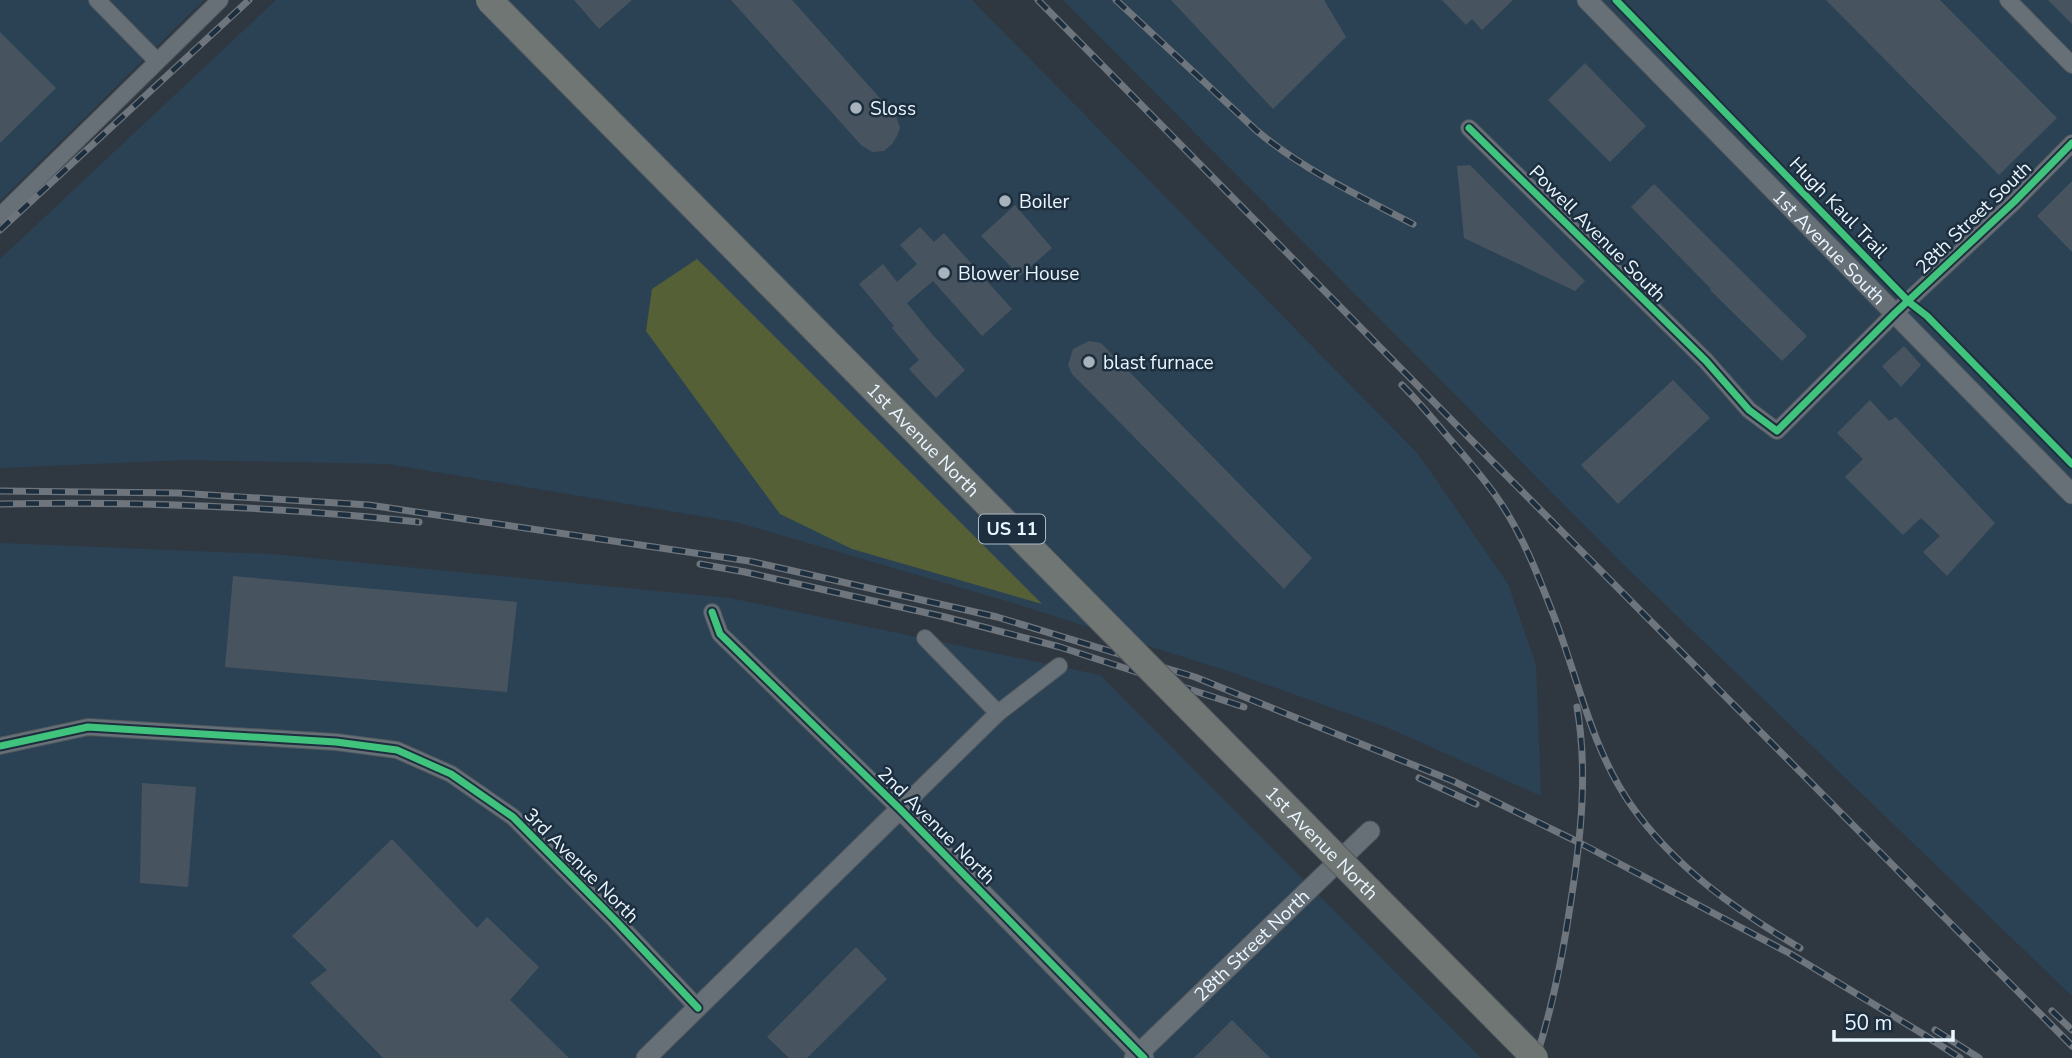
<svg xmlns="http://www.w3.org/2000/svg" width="2072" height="1058" font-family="'Nunito Sans',sans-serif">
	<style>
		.built { fill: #2b4254 }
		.forest { fill: #566036 }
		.building { fill: #47545f }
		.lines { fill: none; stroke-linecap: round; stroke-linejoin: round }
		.minor-casing { stroke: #4f575e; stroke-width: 18 }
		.tertiary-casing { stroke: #4f575e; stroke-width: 21 }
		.minor { stroke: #687077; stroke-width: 16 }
		.tertiary { stroke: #687077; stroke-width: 19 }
		.rail-casing { stroke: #6f757c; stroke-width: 7 }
		.rail { stroke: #1d2f3e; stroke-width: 4.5; stroke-dasharray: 13; stroke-linecap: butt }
		.primary-bridge-casing { stroke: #4f575e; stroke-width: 28; stroke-linecap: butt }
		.primary-bridge { stroke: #707674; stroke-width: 26 }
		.cycleway-casing { stroke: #1d2f3e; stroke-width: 11 }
		.cycleway { stroke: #40c37c; stroke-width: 7 }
		.poi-dot { fill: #a8b3bc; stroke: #1d2f3e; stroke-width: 2.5 }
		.labels { text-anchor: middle; stroke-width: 5; stroke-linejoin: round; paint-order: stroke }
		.shield { fill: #1d2f3e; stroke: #acbac5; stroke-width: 2 }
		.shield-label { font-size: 18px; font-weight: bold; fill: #e9f5ff }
		.poi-label { font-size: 19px; fill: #e9f5ff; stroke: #1d2f3e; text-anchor: start }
		.street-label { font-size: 19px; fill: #e9f5ff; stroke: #1d2f3e }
	</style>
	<rect width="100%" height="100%" fill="#2f3841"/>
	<g class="built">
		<polygon points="0,0 204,0 0,201"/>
		<polygon points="276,0 972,0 1419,455 1508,584 1536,665 1541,796 1386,727 1231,672 1013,603 736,522 388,464 185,460 0,468 0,259"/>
		<polygon points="1063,0 2072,0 2072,996 1624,565"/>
		<polygon points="0,543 271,554 730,598 1100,675 1481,1058 0,1058"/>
	</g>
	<polygon class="forest" points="697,259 1042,604 852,549 780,514 646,331 652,289"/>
	<g class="building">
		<polygon points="574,0 632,0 599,29"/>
		<polygon points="731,0 792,0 896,116 900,128 897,136 892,144 884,151 872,152 861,145"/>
		<polygon points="1171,0 1324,0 1346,37 1273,109"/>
		<polygon points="1442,0 1513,0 1482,30 1472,19 1466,25"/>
		<polygon points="1826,0 1940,0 2057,118 1999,175"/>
		<polygon points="2048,0 2072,0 2072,24"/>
		<polygon points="0,32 56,88 0,143"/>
		<polygon points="1585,63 1646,126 1610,162 1548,100"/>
		<polygon points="1470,165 1585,281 1575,291 1464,238 1457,166"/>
		<polygon points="2072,181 2072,252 2037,216"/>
		<polygon points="1654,184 1807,336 1782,361 1710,290 1711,289 1631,207"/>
		<polygon points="1015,205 1052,248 1020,276 981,236"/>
		<polygon points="920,227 934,242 944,233 1012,309 982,336 933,281 907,303 931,333 965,370 936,398 909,369 919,360 892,328 894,326 859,284 883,264 897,282 917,264 900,245"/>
		<polygon points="1089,341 1101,343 1312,558 1284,589 1072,374 1068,365 1073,349"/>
		<polygon points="1904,346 1921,365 1901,387 1882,366"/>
		<polygon points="1673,380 1710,418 1618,504 1581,465"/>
		<polygon points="1870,400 1889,421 1896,417 1995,523 1947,576 1923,552 1940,536 1921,518 1903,535 1845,477 1863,459 1837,433"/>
		<polygon points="233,576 517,602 507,692 225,667"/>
		<polygon points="142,783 196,787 188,887 140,883"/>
		<polygon points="392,839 477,928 487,917 539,967 510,1000 569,1058 383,1058 310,983 327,970 292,936"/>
		<polygon points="856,947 887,979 807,1058 789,1058 767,1037"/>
		<polygon points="1232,1020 1270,1058 1194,1058"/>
	</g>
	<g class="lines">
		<g class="minor-casing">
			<g id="minor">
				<polyline points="97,0 157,61"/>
				<polyline points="2008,0 2072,65"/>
				<polyline points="1469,128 1706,361 1749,410 1777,431 1895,313 2014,202 2072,143"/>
				<polyline points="0,216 220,0"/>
				<polyline points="712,612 720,634 900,809 998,713 1059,666"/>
				<polyline points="925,638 998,713"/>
				<polyline points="0,746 88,727 336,742 397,750 451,774 513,817 615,920 698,1008"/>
			</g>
		</g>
		<g class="tertiary-casing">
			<g id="tertiary">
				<path id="s1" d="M1587,0l485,494"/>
				<polyline points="646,1058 900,809 1144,1058"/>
				<path id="s2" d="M1134,1058l236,-227"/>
			</g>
		</g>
		<use href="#minor" class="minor"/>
		<use href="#tertiary" class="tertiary"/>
		<g class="rail-casing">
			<g id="rail">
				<polyline points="1038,0 1492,461 2072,1046"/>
				<path d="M1116,0l141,131c47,39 102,65 156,93"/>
				<polyline points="0,230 249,0"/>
				<path d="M1402,385c16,16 31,34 46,52 17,20 35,40 50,62 25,36 41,79 57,120 24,63 37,130 76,186 43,62 105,105 169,143"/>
				<polyline points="0,491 178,493 369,505 749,561 997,617 1195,677 1453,781 1580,843 1789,953 1923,1034 1960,1058"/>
				<path d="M0,504c140,-3 280,3 419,18"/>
				<polyline points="700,564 745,572 945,617 1060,647 1244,707"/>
				<polyline points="1419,778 1476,804"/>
				<polyline points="2052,1011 2072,1030"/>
				<polyline points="1935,1030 1979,1058"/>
				<path d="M1536,1058c17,-52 27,-104 35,-158 10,-63 17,-129 6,-193"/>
			</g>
		</g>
		<use href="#rail" class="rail"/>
		<g class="primary-bridge-casing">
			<g id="primary-bridge">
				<path id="s3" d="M489,0l1046,1058"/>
			</g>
		</g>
		<use href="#primary-bridge" class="primary-bridge"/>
		<g class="cycleway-casing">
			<g id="cycleway">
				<polyline points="1616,0 1909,302 1927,316 2072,464"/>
				<polyline points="1469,128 1706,361 1749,410 1777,431 1895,313 2014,202 2072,143"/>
				<polyline points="712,612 720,634 900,809 1144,1058"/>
				<polyline points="0,746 88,727 336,742 397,750 451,774 513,817 615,920 698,1008"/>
			</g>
		</g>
		<use href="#cycleway" class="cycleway"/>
	</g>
	<g class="poi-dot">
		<circle cx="856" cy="108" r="7"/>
		<circle cx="1005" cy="201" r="7"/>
		<circle cx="944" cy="273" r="7"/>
		<circle cx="1089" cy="362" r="7"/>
	</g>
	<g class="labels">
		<rect class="shield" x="979" y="514.5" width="66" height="29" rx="5"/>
		<g class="shield-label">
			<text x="1012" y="535">US 11</text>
		</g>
		<g class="poi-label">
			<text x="870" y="115">Sloss</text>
			<text x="1019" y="208">Boiler</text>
			<text x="958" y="280">Blower House</text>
			<text x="1103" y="369">blast furnace</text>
		</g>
		<g class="street-label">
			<text transform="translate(1839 207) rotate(46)" y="7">Hugh Kaul Trail</text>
			<text transform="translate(1973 217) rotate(-44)" y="7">28th Street South</text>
			<text transform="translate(1598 233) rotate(45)" y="7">Powell Avenue South</text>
			<text dy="7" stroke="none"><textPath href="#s1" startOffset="346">1st Avenue South</textPath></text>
			<text dy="7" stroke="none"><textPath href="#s3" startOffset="618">1st Avenue North</textPath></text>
			<text transform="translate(937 825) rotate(45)" y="7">2nd Avenue North</text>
			<text dy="7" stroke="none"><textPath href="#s3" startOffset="1185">1st Avenue North</textPath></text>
			<text transform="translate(582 865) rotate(45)" y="7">3rd Avenue North</text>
			<text dy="7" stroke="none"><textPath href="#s2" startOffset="163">28th Street North</textPath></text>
		</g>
	</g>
	<path d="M1834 1030v10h119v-10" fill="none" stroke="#e9f5ff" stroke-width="3.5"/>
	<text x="1844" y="1030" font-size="21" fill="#e9f5ff" stroke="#1d2f3e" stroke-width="5" paint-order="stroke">50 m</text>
</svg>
